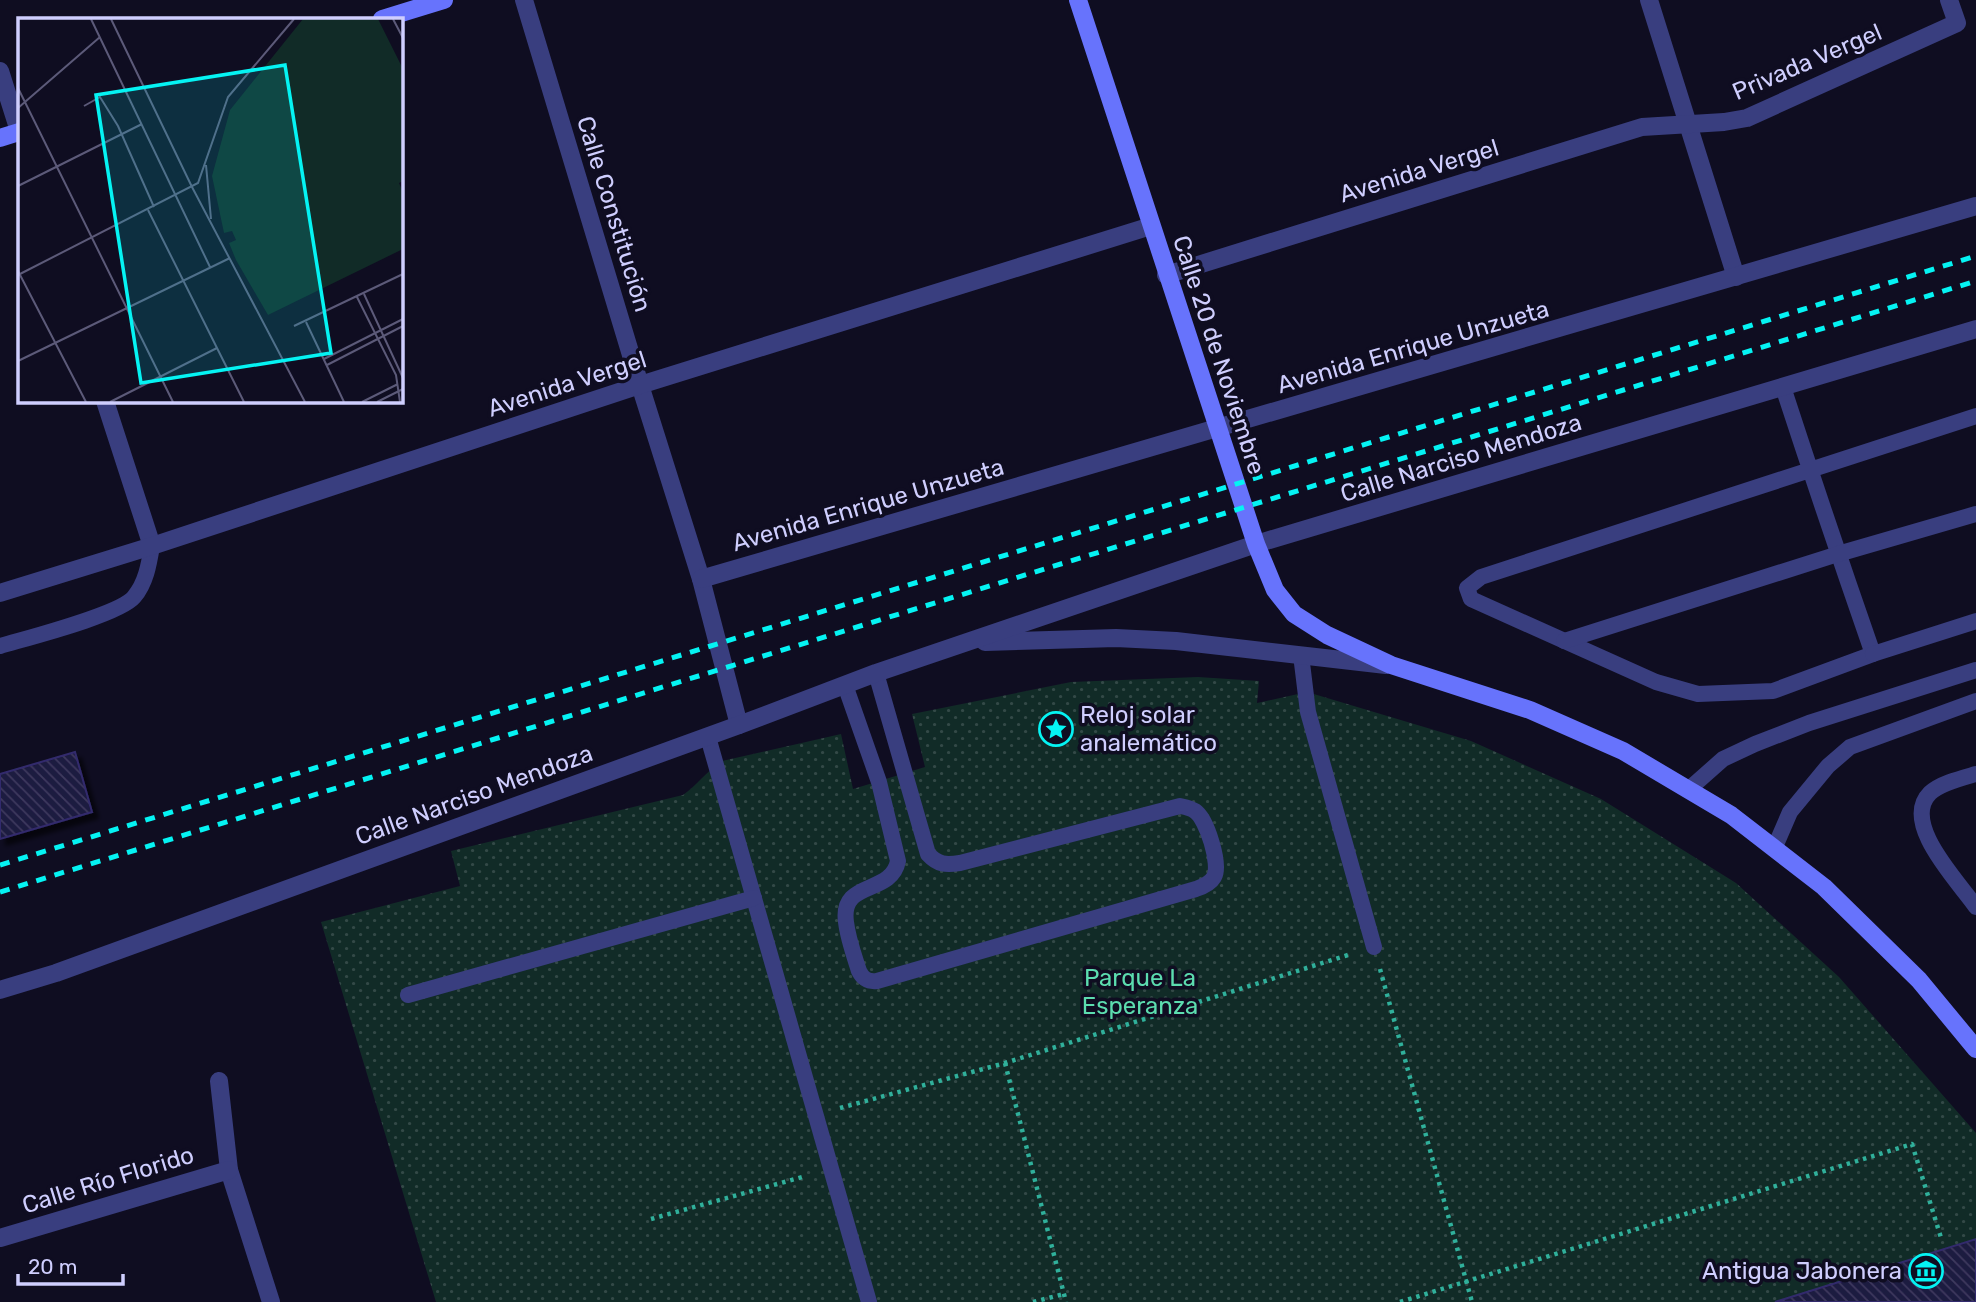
<svg xmlns="http://www.w3.org/2000/svg" width="1976" height="1302" font-family="Rubik,sans-serif">
	<style>
		.park { fill: url(#park-dots) }
		.building { fill: url(#building-back-hatch); stroke: #332c6d; stroke-width: 2; filter: url(#shadow) }
		.lines { fill: none; stroke-linecap: round; stroke-linejoin: round }
		.path { stroke: #30b09b; stroke-width: 4.5; stroke-dasharray: 3.5 5; stroke-linecap: butt }
		.service { stroke: #393e7f; stroke-width: 16 }
		.minor { stroke: #393e7f; stroke-width: 18 }
		.tertiary { stroke: #393e7f; stroke-width: 18 }
		.secondary { stroke: #6773fc; stroke-width: 18 }
		.rail { stroke: #05f3f3; stroke-width: 5; stroke-dasharray: 10 9; stroke-linecap: butt }
		.labels { text-anchor: middle; stroke-width: 7; stroke-linejoin: round; paint-order: stroke }
		.street-label { font-size: 24px; fill: #cfcefe; stroke: #0f0d21 }
		.poi-label { font-size: 24px; fill: #cfcefe; stroke: #0f0d21; text-anchor: start }
		.park-label { font-size: 24px; fill: #5cdcaf; stroke: #0f0d21 }
		.inset-road { fill: none; stroke: #5c5a79; stroke-width: 2 }
		.view { fill: #05f3f3; fill-opacity: 0.15; stroke: #05f3f3; stroke-width: 3.5 }
		.inset-edge { fill: none; stroke: #cfcefe; stroke-width: 3.5 }
	</style>
	<defs>
		<pattern id="park-dots" width="8" height="8" patternUnits="userSpaceOnUse" patternTransform="scale(1.75)"><rect width="8" height="8" fill="#112b27"/><path d="M2 2h.1M6 6h.1" fill="none" stroke="#334947" stroke-width="1.8" stroke-linecap="round"/></pattern>
		<pattern id="building-back-hatch" width="6" height="6" patternUnits="userSpaceOnUse" patternTransform="scale(1.75)"><rect width="6" height="6" fill="#1e1a41"/><path d="M-1 5l2 2M0 0l6 6M5-1l2 2" fill="none" stroke="#3e3a5e"/></pattern>
		<filter id="shadow"><feDropShadow dx="6" dy="6" stdDeviation="2" flood-color="#0009"/></filter>
	</defs>
	<rect width="100%" height="100%" fill="#0f0d21"/>
	<path class="park" d="M1198,677l61,4 -2,22 50,-11 164,49 130,58 135,84 103,94 137,156v169h-1540l-115,-380 139,-36 -9,-35 232,-56c14,-10 24,-24 39,-34l119,-27 12,55 72,-22 -13,-53 159,-32z"/>
	<g class="building">
		<polygon points="75,752 92,812 0,839 0,774"/>
		<polygon points="1976,1239 1976,1302 1775,1302"/>
	</g>
	<g class="lines">
		<g class="path">
			<polyline points="1380,969 1472,1302"/>
			<polyline points="1005,1063 1066,1302"/>
			<polyline points="840,1108 1005,1063 1351,954"/>
			<polyline points="651,1219 806,1176"/>
			<polyline points="1033,1302 1064,1294"/>
			<polyline points="1400,1302 1912,1144 1942,1241"/>
		</g>
		<g class="service">
			<path d="M1783,387c29,89 59,178 90,267l-100,37 -75,3 -42,-12 -185,-83 -4,-11 14,-11 495,-161"/>
			<polyline points="1564,641 1838,554 1976,514"/>
			<path d="M0,646c27,-8 119,-31 134,-49 12,-14 15,-33 18,-51"/>
			<polyline points="1873,654 1976,621"/>
			<polyline points="1301,655 1308,712 1374,947"/>
			<path d="M845,685l34,97 19,79c-7,35 -58,18 -52,61 2,17 8,33 13,49 4,8 9,11 18,10l319,-92c6,-2 14,-5 18,-12 7,-12 -7,-58 -19,-66 -4,-3 -10,-4 -15,-5l-220,57c-14,2 -22,2 -32,-9l-52,-181"/>
			<polyline points="708,737 869,1302"/>
			<path d="M1976,774c-14,4 -35,9 -46,19 -30,30 29,89 46,114"/>
			<polyline points="1688,790 1723,759 1755,744 1809,723 1976,670"/>
			<polyline points="1774,849 1790,812 1828,766 1850,747 1976,701"/>
			<polyline points="408,995 754,898"/>
		</g>
		<g class="minor">
			<polyline points="524,0 640,385 701,579 739,725"/>
			<polyline points="1649,0 1736,277"/>
			<polyline points="0,71 19,131"/>
			<polyline points="1166,275 1642,127 1724,122 1747,118 1957,23 1949,0"/>
			<polyline points="105,401 152,546"/>
			<polyline points="1256,544 1976,329"/>
			<polyline points="701,579 1976,206"/>
			<polyline points="0,593 152,546 640,385 1151,226"/>
			<polyline points="219,1081 229,1170 271,1302"/>
			<polyline points="0,1238 229,1170"/>
		</g>
		<g class="tertiary">
			<polyline points="985,642 1116,638 1176,641 1386,665"/>
			<polyline points="0,990 56,973 739,725 876,673 1256,544"/>
		</g>
		<g class="secondary">
			<polyline points="1078,0 1256,544 1275,590 1294,614 1327,635 1391,665 1530,710 1623,751 1731,815 1824,887 1919,980 1976,1049"/>
			<polyline points="382,19 444,0"/>
			<polyline points="0,138 19,132"/>
		</g>
		<g class="rail">
			<polyline points="0,865 1976,256"/>
			<polyline points="0,892 1976,281"/>
		</g>
	</g>
	<defs>
		<g id="sight-ring" transform="scale(1.75)"><circle r="9.5" fill="#0f0d21" stroke="#05f3f3" stroke-width="1.5"/><path d="M0-6L1.8-2.2L6-1.7L2.9 1.2L3.7 5.4L0 3.3L-3.7 5.4L-2.9 1.2L-6-1.7L-1.8-2.2Z" fill="#05f3f3"/></g>
		<g id="museum-ring" transform="scale(1.75)"><circle r="9.5" fill="#0f0d21" stroke="#05f3f3" stroke-width="1.5"/><path d="M0-6L6-3V-2H-6V-3ZM-5-1h2V3h-2ZM-1-1h2V3h-2ZM3-1h2V3H3ZM-6 4H6V6H-6Z" fill="#05f3f3"/></g>
	</defs>
	<g fill-rule="evenodd">
		<use href="#sight-ring" x="1056" y="729"/>
		<use href="#museum-ring" x="1926" y="1271"/>
	</g>
	<g class="labels">
		<g class="street-label">
			<text transform="translate(1807 62) rotate(-23)" y="8">Privada Vergel</text>
			<text transform="translate(1419 171) rotate(-17)" y="8">Avenida Vergel</text>
			<text transform="translate(614 214) rotate(73)" y="8">Calle Constitución</text>
			<text transform="translate(1413 347) rotate(-16)" y="8">Avenida Enrique Unzueta</text>
			<text transform="translate(1219 355) rotate(72)" y="8">Calle 20 de Noviembre</text>
			<text transform="translate(567 384) rotate(-18)" y="8">Avenida Vergel</text>
			<text transform="translate(1461 458) rotate(-17)" y="8">Calle Narciso Mendoza</text>
			<text transform="translate(868 505) rotate(-16)" y="8">Avenida Enrique Unzueta</text>
			<text transform="translate(474 795) rotate(-20)" y="8">Calle Narciso Mendoza</text>
			<text transform="translate(108 1180) rotate(-17)" y="8">Calle Río Florido</text>
		</g>
		<g class="poi-label">
			<text x="1080" y="723">Reloj solar<tspan x="1080" dy="28">analemático</tspan></text>
			<text x="1902" y="1279" text-anchor="end">Antigua Jabonera</text>
		</g>
		<g class="park-label">
			<text x="1140" y="986">Parque La<tspan x="1140" dy="28">Esperanza</tspan></text>
		</g>
	</g>
	<g transform="translate(18 18)">
		<rect width="385" height="385" fill="#0f0d21"/>
		<path d="M285,1h75l25,50v112l-4,2 4,9v57l-135,66 -32,-55 -7,-17 7,-3 -4,-9 -8,2 -12,-57 18,-66z" fill="#112b27"/>
		<path class="inset-road" d="M73,1l119,248M93,1l81,168 113,215M375,1l10,19M0,70l155,314M66,88l16,-9 18,29 36,81M0,90l82,-71M188,147l5,54M0,168l124,-62M130,192l96,192M0,253l68,131M0,257l180,-92 30,-86 66,-78M346,276l39,84M339,279l39,78 4,27M288,304l38,80M276,308l109,-52M306,341l79,-40M0,343l212,-103M309,347l76,-39M92,384l107,-54M344,384l36,-18M359,384l26,-13"/>
		<path class="view" d="M267,47l46,288 -190,30 -45,-288z"/>
		<rect width="385" height="385" class="inset-edge"/>
	</g>
	<path d="M18 1274v10h105v-10" fill="none" stroke="#cfcefe" stroke-width="3.5"/>
	<text x="28" y="1274" font-size="21" fill="#cfcefe" stroke="#0f0d21" stroke-width="5" paint-order="stroke">20 m</text>
</svg>
